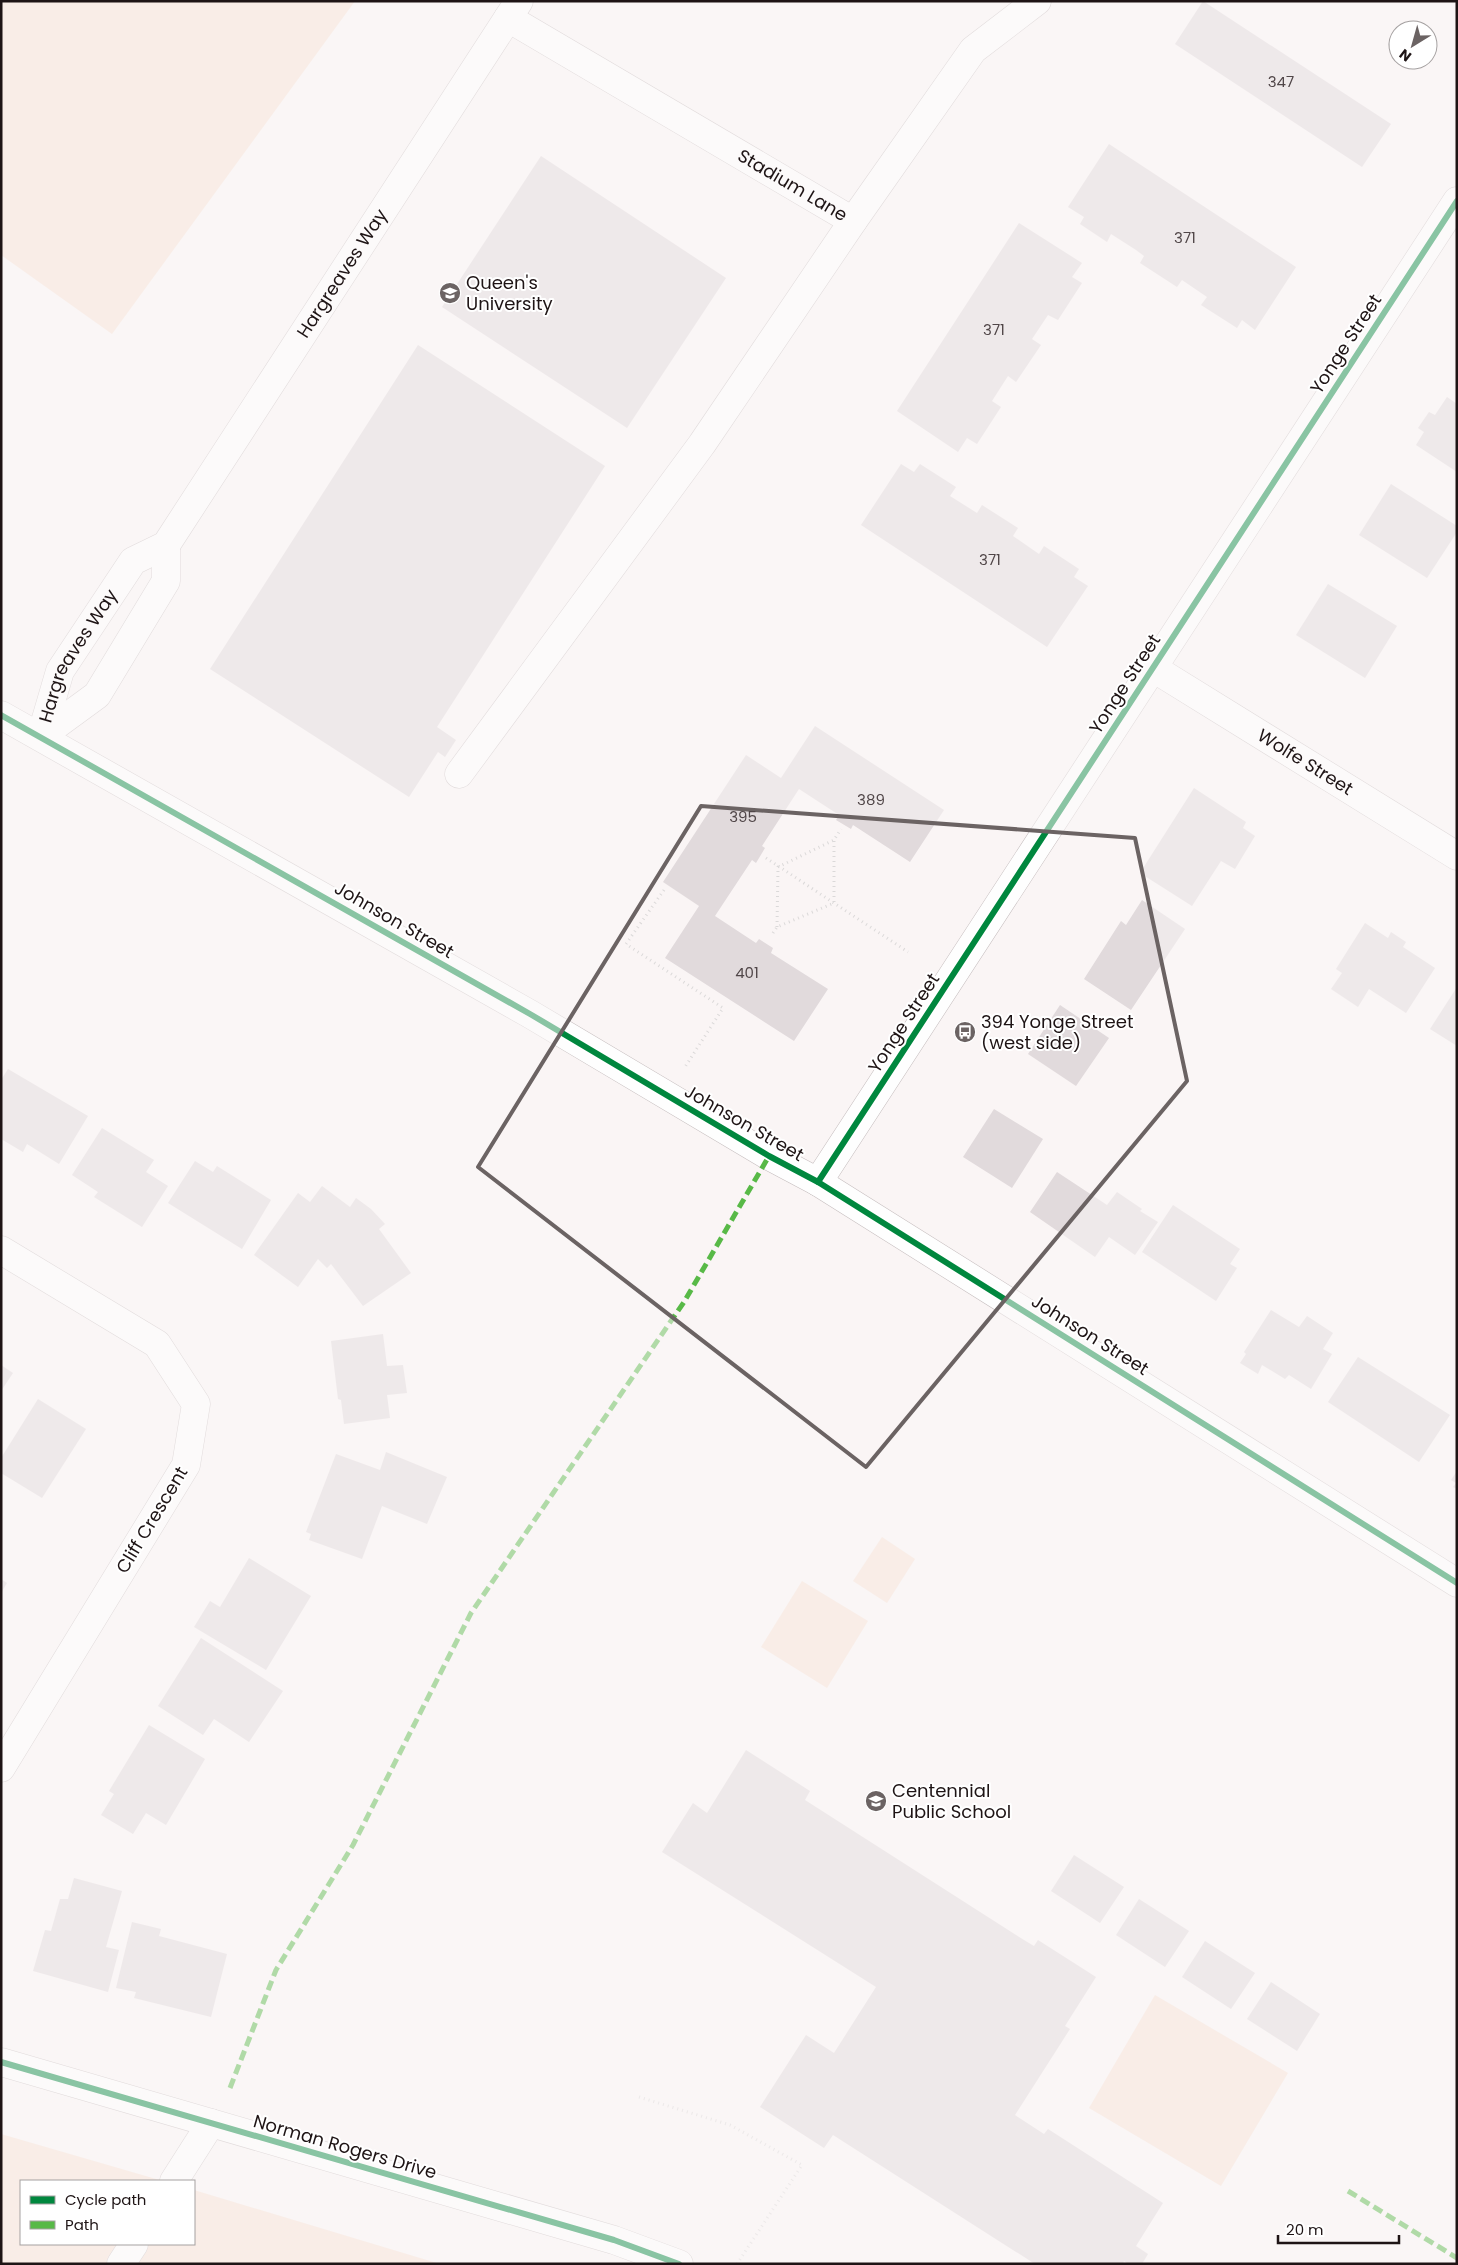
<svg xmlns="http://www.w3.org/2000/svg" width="1458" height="2265" font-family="Poppins,sans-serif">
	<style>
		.green { fill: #f8e3d6 }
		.building { fill: #e1dadc }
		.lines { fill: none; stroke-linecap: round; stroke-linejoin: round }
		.minor-casing { stroke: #c4bcbd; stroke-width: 29 }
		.major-casing { stroke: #c4bcbd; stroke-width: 29 }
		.path { stroke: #dbd9d9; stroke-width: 3; stroke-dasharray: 1 4; stroke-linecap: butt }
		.minor { stroke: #fefefe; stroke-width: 28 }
		.major { stroke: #fefefe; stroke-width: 28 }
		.quiet { stroke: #58b947; stroke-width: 5; stroke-dasharray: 10 5; stroke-linecap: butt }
		.cycleway-casing { stroke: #fff; stroke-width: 9 }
		.cycleway { stroke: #00873e; stroke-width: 6 }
		.marked { fill: none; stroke: #6b6363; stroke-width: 4; stroke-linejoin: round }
		.labels { text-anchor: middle; stroke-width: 4; stroke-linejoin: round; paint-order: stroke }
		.number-label { font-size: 15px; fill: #504648 }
		.street-label { font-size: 18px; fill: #1e1415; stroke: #fff }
		.poi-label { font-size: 18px; fill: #1e1415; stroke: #fff; text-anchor: start }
	</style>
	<rect width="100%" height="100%" fill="#faf5f5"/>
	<g class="green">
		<polygon points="1,1 355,1 112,334 1,255"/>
		<polygon points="882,1537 915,1559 887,1603 853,1581"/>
		<polygon points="802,1581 868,1621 827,1688 761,1647"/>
		<polygon points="1155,1995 1288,2073 1221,2186 1089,2108"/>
		<polygon points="1,2134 163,2181 21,2181 21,2244 194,2244 194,2190 440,2264 1,2264"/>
	</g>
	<g class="building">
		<polygon points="1203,1 1391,124 1362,167 1175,44"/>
		<polygon points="1109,144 1296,267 1255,330 1242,320 1237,328 1201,305 1207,297 1182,280 1177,287 1140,263 1144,256 1136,250 1111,234 1107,242 1080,224 1084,217 1068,207"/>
		<polygon points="541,156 726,278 627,428 442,307"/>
		<polygon points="1019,223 1082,263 1072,277 1082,283 1058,320 1048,315 1032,339 1041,345 1016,382 1008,376 992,401 1001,407 977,444 967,438 958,452 897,411"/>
		<polygon points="418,345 605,466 437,727 456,740 445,757 438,752 409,797 210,669"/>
		<polygon points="1447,397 1457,404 1457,472 1416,445 1424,432 1418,428 1429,412 1435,415"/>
		<polygon points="901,464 914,472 920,464 956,487 950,496 977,513 982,505 1018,528 1013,536 1039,554 1044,546 1079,569 1074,577 1088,586 1047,647 861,525"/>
		<polygon points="1391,484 1457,526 1457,532 1427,578 1359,535"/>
		<polygon points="1328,584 1397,626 1365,678 1296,635"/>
		<polygon points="815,726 944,810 910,862 853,825 851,829 836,820 839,815 799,789 762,846 765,848 756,863 752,860 715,916 756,943 759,939 773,948 771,953 828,989 794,1041 665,958 699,906 663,882 746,755 781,778"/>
		<polygon points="1194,788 1246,822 1243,828 1255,836 1235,869 1221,861 1192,906 1140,873"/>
		<polygon points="1142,900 1185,929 1131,1010 1084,979 1121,921 1126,925"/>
		<polygon points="1365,923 1388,938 1391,932 1406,942 1403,947 1435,968 1406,1013 1369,989 1358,1007 1331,989 1342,973 1336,969"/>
		<polygon points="1457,987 1457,1046 1430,1029"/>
		<polygon points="1060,1005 1109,1038 1076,1086 1028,1054"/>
		<polygon points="8,1069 88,1116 59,1164 27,1144 23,1152 1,1139 1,1080"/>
		<polygon points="994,1109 1043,1139 1012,1188 963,1157"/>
		<polygon points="102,1128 154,1160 146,1172 168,1186 142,1227 94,1197 98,1192 72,1175"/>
		<polygon points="195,1161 213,1172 217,1166 271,1200 242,1249 168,1203"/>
		<polygon points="1057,1172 1107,1205 1117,1192 1142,1209 1140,1211 1158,1222 1135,1255 1109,1237 1095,1257 1030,1212"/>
		<polygon points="322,1186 350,1207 356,1198 371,1209 385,1224 379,1229 411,1273 363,1306 331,1264 327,1268 318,1259 298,1287 254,1255 298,1193 310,1202"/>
		<polygon points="1173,1205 1240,1249 1230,1264 1237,1268 1216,1301 1142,1252"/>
		<polygon points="1271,1310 1299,1327 1307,1316 1333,1333 1323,1349 1332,1354 1311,1389 1289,1375 1285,1379 1262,1365 1258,1374 1240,1363 1246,1354 1244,1352"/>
		<polygon points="383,1334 387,1366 403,1365 407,1393 387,1395 390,1418 344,1424 341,1400 338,1399 331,1341"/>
		<polygon points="1358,1357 1450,1415 1419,1462 1328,1402"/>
		<polygon points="1,1365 13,1373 1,1391"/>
		<polygon points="38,1399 86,1429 42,1498 1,1473 1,1458"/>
		<polygon points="386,1452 447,1477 427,1524 382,1506 362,1559 309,1540 311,1534 306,1532 336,1454 380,1470"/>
		<polygon points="1457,1471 1457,1489 1453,1487 1456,1483 1451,1480"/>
		<polygon points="249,1558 311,1596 266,1670 194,1627 210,1601 220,1607"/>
		<polygon points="1,1579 7,1583 1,1593"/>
		<polygon points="201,1638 283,1691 249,1742 214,1719 203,1735 158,1706"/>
		<polygon points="149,1725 205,1759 166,1825 146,1813 133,1834 101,1815 114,1794 109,1791"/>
		<polygon points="746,1750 810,1791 805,1800 1024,1940 1034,1946 1038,1940 1096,1977 1065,2026 1070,2029 1015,2115 1044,2134 1048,2129 1163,2203 1136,2246 1148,2254 1142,2264 1128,2264 1124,2261 1123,2264 1035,2264 833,2135 824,2148 760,2107 806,2035 834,2053 876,1987 662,1852 693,1803 707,1813"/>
		<polygon points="1074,1855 1124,1887 1100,1923 1051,1891"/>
		<polygon points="74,1878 122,1891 106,1947 119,1950 108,1992 33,1971 45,1930 51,1931 60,1899 68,1899"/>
		<polygon points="1139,1899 1189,1931 1165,1967 1116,1935"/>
		<polygon points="132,1922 161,1929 159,1936 227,1954 211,2017 142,2000 134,1998 136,1992 116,1988"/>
		<polygon points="1205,1941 1255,1973 1231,2009 1182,1977"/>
		<polygon points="1271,1982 1320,2014 1297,2051 1247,2019"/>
	</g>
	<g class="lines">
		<g class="minor-casing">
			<g id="minor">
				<path id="s1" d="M508,18l345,203"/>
				<path id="s2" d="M1153,668l304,188"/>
				<path id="s3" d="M41,736l19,-65 73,-110 33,-16 353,-544"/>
				<polyline points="41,736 97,695 166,581 166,545"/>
				<polyline points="459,774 702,444 853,221 973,50 1037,1"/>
				<polyline points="818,1182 1457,201"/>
				<polyline points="1,1250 157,1344 196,1404 186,1465 1,1768"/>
				<polyline points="1,2062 614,2240 679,2264"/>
				<polyline points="174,2181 211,2123"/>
				<polyline points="121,2264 134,2244"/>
			</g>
		</g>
		<g class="major-casing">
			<polyline id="major" points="1,715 530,1014 769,1156 818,1182 1457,1583"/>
		</g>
		<g class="path">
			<polyline points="766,858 908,952"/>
			<polyline points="664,890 626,944 723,1008 685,1067"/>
			<polyline points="777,927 778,867 834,840"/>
			<polyline points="773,933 777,927 834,903 834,840 841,829"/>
			<polyline points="639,2097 730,2125 802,2165 737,2264"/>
		</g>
		<use href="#minor" class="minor"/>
		<use href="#major" class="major"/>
		<g class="quiet">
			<polyline points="230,2088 276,1970 353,1845 471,1613 684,1302 769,1156"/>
			<polyline points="1348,2191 1457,2258"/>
		</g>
		<g class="cycleway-casing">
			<g id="cycleway">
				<polyline points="1,715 530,1014 769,1156 818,1182 1457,1583"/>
				<polyline points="818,1182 1457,201"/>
				<polyline points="1,2062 614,2240 679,2264"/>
			</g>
		</g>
		<use href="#cycleway" class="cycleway"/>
	</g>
	<path d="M0 0H1458V2265H0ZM701,806l434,32 52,243 -321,386 -388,-300z" fill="#faf5f5" fill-opacity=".55" fill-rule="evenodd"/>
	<path class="marked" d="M701,806l434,32 52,243 -321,386 -388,-300z"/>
	<defs>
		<g id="university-disc" transform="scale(1.125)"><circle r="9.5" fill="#6b6363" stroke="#fff"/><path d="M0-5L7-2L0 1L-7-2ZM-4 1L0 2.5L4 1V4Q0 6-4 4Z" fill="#fff"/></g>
		<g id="bus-disc" transform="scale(1.125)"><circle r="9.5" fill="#6b6363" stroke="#fff"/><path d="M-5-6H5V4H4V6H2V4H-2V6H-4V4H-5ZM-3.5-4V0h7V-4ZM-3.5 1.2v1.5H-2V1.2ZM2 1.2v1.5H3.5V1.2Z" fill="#fff"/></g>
		<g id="school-disc" transform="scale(1.125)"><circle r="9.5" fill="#6b6363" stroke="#fff"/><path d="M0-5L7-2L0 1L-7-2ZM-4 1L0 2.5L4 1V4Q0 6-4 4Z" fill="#fff"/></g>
	</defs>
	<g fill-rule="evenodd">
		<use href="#university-disc" x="450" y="293"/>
		<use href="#bus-disc" x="965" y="1032"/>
		<use href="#school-disc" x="876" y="1801"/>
	</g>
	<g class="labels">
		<g class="number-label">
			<text x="1281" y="87">347</text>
			<text x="1185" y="243">371</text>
			<text x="994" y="335">371</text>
			<text x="990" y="565">371</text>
			<text x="871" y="805">389</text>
			<text x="743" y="822">395</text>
			<text x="747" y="978">401</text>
		</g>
		<g class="street-label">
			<text dy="6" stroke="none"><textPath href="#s1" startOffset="330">Stadium Lane</textPath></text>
			<text dy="6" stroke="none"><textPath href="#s3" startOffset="560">Hargreaves Way</textPath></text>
			<text transform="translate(1346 344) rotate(-57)" y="6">Yonge Street</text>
			<text dy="6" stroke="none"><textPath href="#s3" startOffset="89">Hargreaves Way</textPath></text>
			<text transform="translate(1125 684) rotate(-57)" y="6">Yonge Street</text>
			<text dy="6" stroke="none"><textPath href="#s2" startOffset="179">Wolfe Street</textPath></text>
			<text transform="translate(394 920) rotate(30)" y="6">Johnson Street</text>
			<text transform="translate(904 1023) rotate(-57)" y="6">Yonge Street</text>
			<text transform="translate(744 1123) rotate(30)" y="6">Johnson Street</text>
			<text transform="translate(1090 1335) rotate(32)" y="6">Johnson Street</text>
			<text transform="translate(152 1520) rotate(-59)" y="6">Cliff Crescent</text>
			<text transform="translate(345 2147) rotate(16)" y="6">Norman Rogers Drive</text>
		</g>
		<g class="poi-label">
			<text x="466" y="289">Queen's<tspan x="466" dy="21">University</tspan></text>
			<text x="981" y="1028">394 Yonge Street<tspan x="981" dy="21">(west side)</tspan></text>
			<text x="892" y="1797">Centennial<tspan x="892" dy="21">Public School</tspan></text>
		</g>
	</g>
	<rect width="1458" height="2265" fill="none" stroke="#1e1415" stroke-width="5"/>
	<rect x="20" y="2180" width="175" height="65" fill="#ffffff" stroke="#a5a1a1"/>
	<rect x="30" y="2196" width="25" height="8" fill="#00873e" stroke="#a5a1a1"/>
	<text x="65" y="2205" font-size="15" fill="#1e1415">Cycle path</text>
	<rect x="30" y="2221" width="25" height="8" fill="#58b947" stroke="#a5a1a1"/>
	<text x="65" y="2230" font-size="15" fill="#1e1415">Path</text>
	<g transform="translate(1413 45) rotate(217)"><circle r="24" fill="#ffffff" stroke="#a5a1a1"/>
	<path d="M0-4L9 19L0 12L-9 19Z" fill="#6b6363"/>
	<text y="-8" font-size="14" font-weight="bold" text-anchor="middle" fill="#1e1415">N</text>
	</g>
	<path d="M1278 2235v8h121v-8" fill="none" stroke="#1e1415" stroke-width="2.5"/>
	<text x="1286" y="2235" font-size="15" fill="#1e1415" stroke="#ffffff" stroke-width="4" paint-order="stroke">20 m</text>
</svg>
